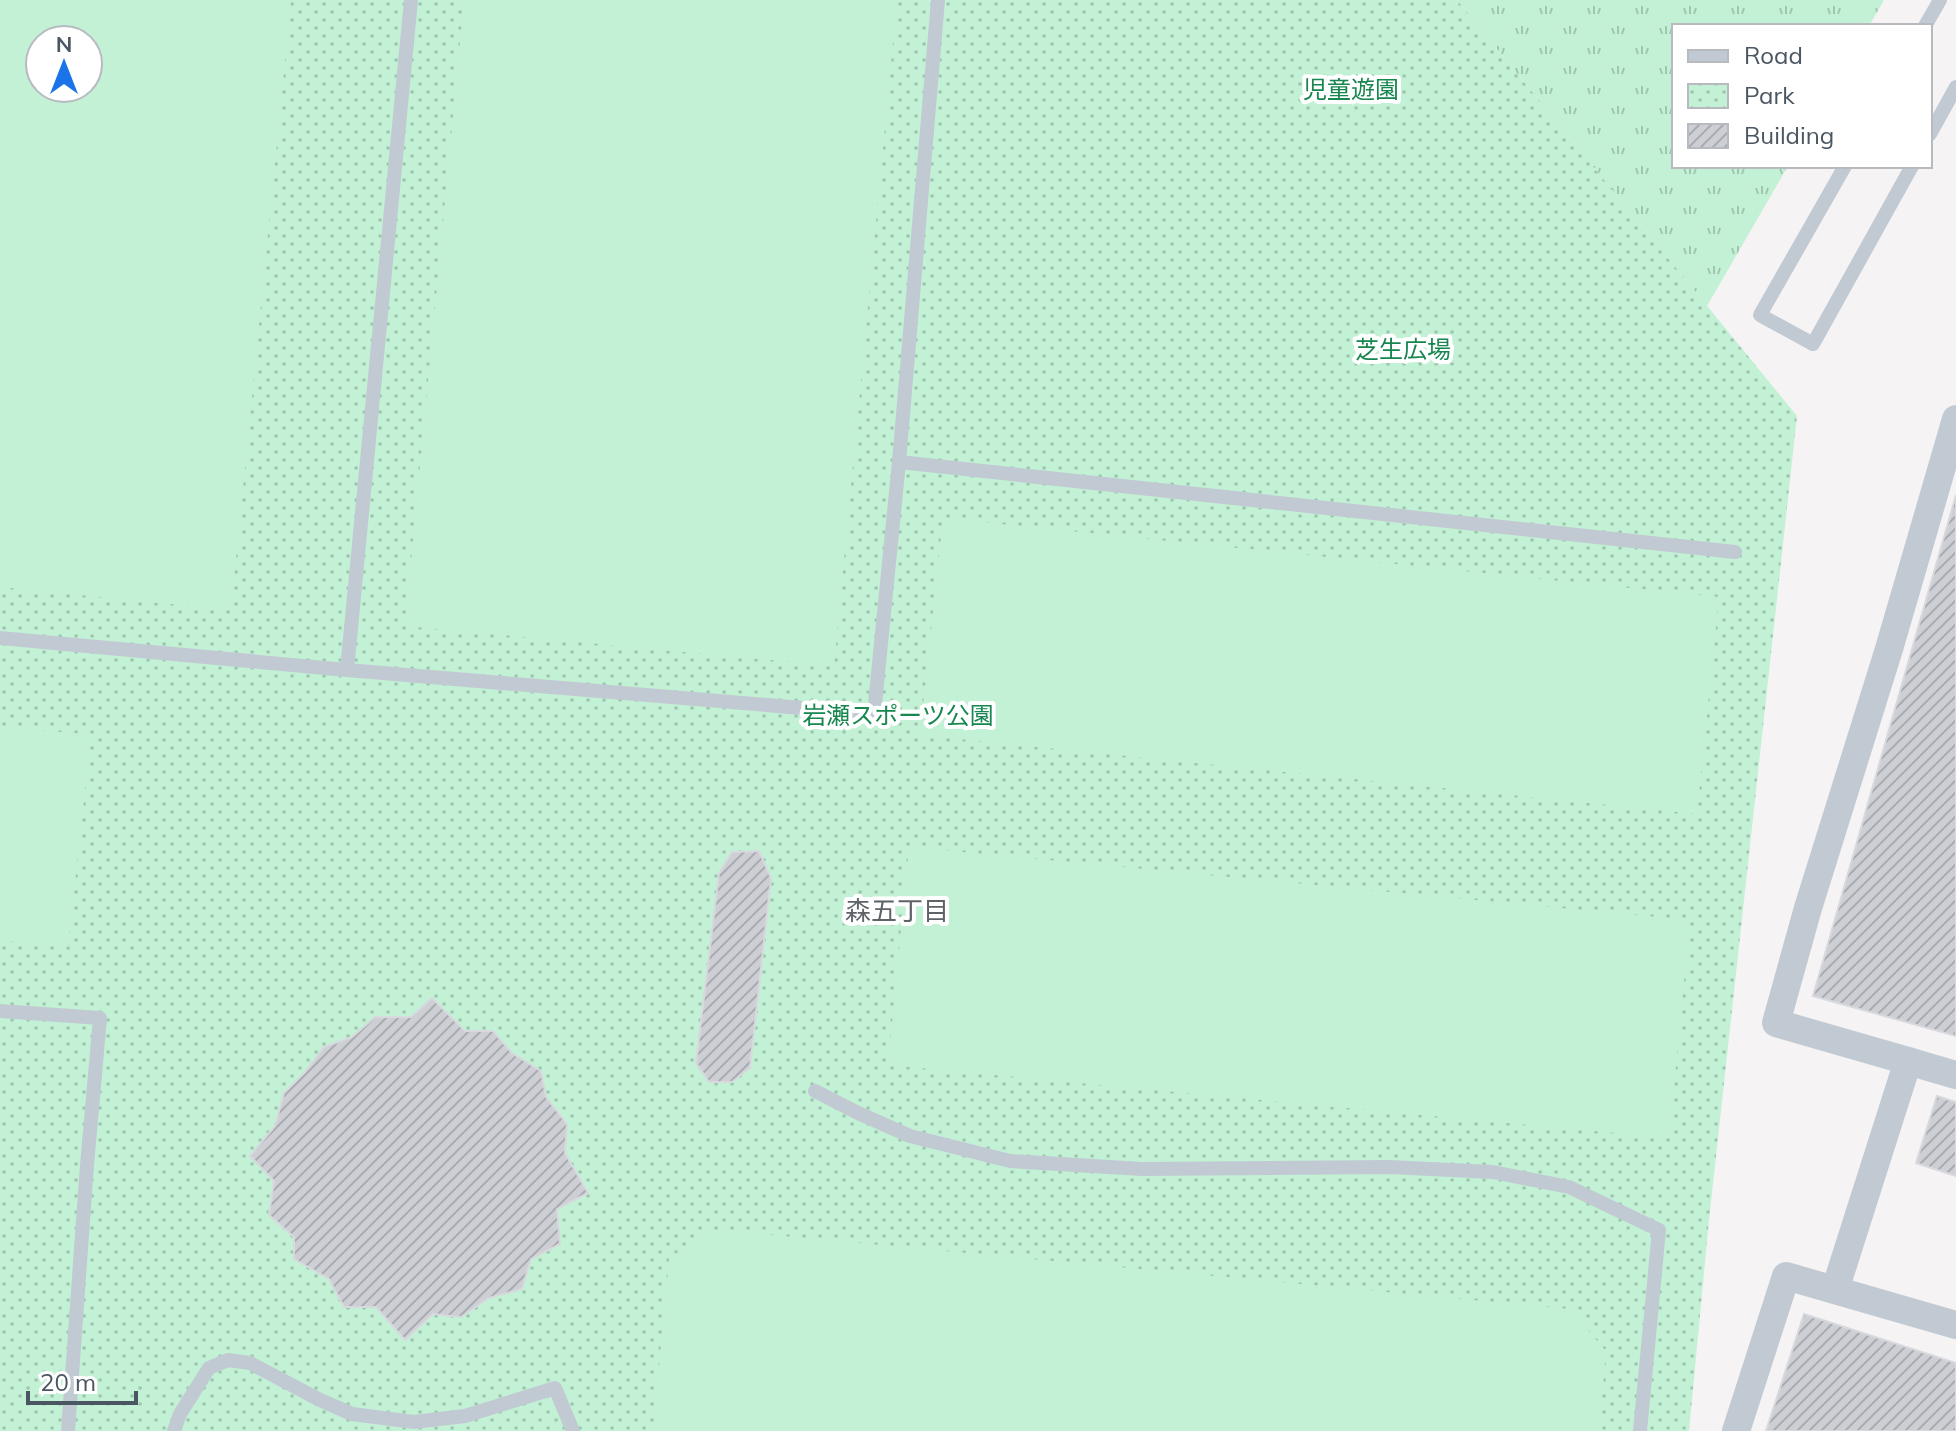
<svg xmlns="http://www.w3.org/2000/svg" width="1956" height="1431" font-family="Mulish,'Noto Sans JP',sans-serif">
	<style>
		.grass { fill: url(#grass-tufts) }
		.park { fill: url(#park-dots); fill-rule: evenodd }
		.pitch { fill: #c3f1d5; fill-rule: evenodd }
		.building { fill: url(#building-hatch); stroke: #d7d9de; stroke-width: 2 }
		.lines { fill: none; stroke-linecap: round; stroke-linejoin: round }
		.lane { stroke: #c1cad2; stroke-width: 14 }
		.street { stroke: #c1cad2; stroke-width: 28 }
		.labels { text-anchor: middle; stroke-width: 8; stroke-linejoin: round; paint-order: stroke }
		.park-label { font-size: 24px; fill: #17864f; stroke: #fff }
		.neighbourhood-label { font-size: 26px; fill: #5f6368; stroke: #fff }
	</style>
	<defs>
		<pattern id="grass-tufts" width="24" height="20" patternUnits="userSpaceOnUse" patternTransform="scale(2)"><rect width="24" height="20" fill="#c3f1d5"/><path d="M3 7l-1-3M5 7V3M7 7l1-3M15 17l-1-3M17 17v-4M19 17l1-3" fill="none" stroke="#a0c6b0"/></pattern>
		<pattern id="park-dots" width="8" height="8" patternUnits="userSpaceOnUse" patternTransform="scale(2)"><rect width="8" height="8" fill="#c3f1d5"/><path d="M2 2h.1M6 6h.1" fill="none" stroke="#a0c6b0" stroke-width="1.8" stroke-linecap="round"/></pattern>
		<pattern id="building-hatch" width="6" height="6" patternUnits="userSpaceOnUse" patternTransform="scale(2)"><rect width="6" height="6" fill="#cdcfd5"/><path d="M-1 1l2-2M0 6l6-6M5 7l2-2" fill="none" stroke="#a8abb0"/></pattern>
	</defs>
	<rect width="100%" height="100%" fill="#f5f3f3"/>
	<polygon class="grass" points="1457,0 1884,0 1869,26 1674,26 1674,166 1788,166 1707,306"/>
	<path class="park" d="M0,0h1457l340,416 -88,804 -20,211h-1689zM40,40h48v48h-48z"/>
	<g class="pitch">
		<path d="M0,0h291l-60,610 -231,-23zM40,40h48v48h-48z"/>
		<polygon points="464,0 897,0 834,666 405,626"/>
		<polygon points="943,518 1719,597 1697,814 920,735"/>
		<polygon points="0,726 91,735 68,947 0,940"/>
		<polygon points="909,847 1690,920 1669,1138 888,1065"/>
		<polygon points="708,1229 1570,1309 1606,1351 1599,1431 653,1431 669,1259"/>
	</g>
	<g class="building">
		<polygon points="1956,495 1956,1036 1813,996"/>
		<polygon points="759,851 771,878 750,1068 732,1082 709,1082 696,1063 719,873 732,852"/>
		<polygon points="432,998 465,1031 493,1031 512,1053 541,1071 546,1097 567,1124 565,1153 588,1193 557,1209 560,1244 531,1259 522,1289 489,1298 461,1317 433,1314 405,1340 376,1307 344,1307 329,1279 294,1259 294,1237 269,1215 274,1181 250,1156 275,1126 284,1093 305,1072 324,1047 352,1037 375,1017 411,1017"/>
		<polygon points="1937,1096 1956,1102 1956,1176 1916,1163"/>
		<polygon points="1804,1314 1956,1363 1956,1431 1766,1431"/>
	</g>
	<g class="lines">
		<g class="lane">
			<polyline points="1925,26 1940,0"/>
			<polyline points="1930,134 1956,87"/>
			<polyline points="1845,166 1760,315 1813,344 1912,166"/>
			<polyline points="899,462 1735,552"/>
			<polyline points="0,638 347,670 874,714 899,462 938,0"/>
			<polyline points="347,670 411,0"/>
			<polyline points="0,1011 100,1018 87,1165 68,1431"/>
			<polyline points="815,1091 858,1113 910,1136 1010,1161 1142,1169 1389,1167 1493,1172 1569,1187 1659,1230 1640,1431"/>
			<polyline points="174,1431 180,1414 209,1368 228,1360 250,1363 318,1399 352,1414 414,1422 465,1416 555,1388 573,1431"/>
		</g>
		<g class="street">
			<polyline points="1908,1061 1776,1023 1808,908 1889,649 1956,419"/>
			<polyline points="1835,1290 1908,1061 1956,1075"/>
			<polyline points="1736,1431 1786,1276 1956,1325"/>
		</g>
	</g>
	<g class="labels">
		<g class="park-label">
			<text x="1351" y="98">児童遊園</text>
			<text x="1403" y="358">芝生広場</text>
			<text x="898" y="724">岩瀬スポーツ公園</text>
		</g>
		<g class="neighbourhood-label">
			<text x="897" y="920">森五丁目</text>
		</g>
	</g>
	<rect x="1672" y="24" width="260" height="144" fill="#ffffff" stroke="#b7bbc0" stroke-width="2"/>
	<rect x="1688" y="50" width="40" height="12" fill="#c1cad2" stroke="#b7bbc0" stroke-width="2"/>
	<text x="1744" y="64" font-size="24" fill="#4a5661">Road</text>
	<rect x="1688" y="84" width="40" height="24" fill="url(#park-dots)" stroke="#b7bbc0" stroke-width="2"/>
	<text x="1744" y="104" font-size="24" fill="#4a5661">Park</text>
	<rect x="1688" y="124" width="40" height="24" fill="url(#building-hatch)" stroke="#b7bbc0" stroke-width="2"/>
	<text x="1744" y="144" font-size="24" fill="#4a5661">Building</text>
	<g transform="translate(64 64)"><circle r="38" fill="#ffffff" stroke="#b7bbc0" stroke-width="2"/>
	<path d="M0-6L14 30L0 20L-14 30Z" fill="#1a73e8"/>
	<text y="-12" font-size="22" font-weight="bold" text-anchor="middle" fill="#4a5661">N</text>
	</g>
	<path d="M28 1391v12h108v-12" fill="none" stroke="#4a5661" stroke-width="4"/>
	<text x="40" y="1391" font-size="24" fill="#4a5661" stroke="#ffffff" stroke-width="6" paint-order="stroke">20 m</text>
</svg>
